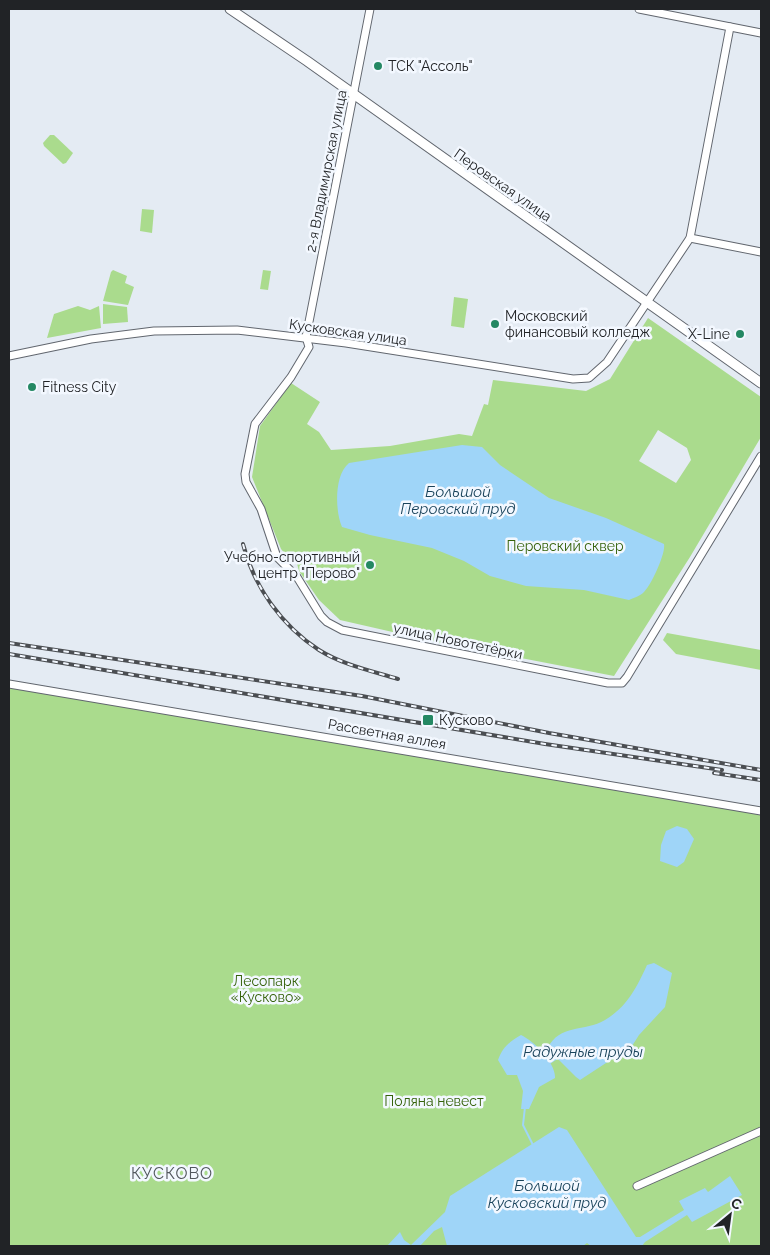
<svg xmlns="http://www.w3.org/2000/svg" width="770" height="1255" font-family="Raleway,sans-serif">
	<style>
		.green { fill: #aadb8d; fill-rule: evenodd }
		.water { fill: #9fd5f8 }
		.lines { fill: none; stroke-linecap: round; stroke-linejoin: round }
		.stream { stroke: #9fd5f8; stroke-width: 2 }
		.minor-casing { stroke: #61666e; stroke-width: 9 }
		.major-casing { stroke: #61666e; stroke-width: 11 }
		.minor { stroke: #fff; stroke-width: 7 }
		.major { stroke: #fff; stroke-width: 9 }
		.rail-casing { stroke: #4b4e52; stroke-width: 4 }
		.rail { stroke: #f3f8ff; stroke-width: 2; stroke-dasharray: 5.5; stroke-linecap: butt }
		.poi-dot { fill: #248863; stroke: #f3f8ff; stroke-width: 2 }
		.labels { text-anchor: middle; stroke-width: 5; stroke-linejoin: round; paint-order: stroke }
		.poi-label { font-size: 14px; fill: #212326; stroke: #f3f8ff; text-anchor: start }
		.street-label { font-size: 14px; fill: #212326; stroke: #f3f8ff }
		.park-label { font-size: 14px; fill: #35620a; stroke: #f3f8ff }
		.water-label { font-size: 15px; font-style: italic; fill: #19435b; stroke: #f3f8ff }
		.quarter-label { font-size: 16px; letter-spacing: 1px; fill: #52575e; stroke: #f3f8ff }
	</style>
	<rect width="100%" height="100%" fill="#e4ebf3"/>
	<g class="green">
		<polygon points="50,135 54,135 73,153 66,163 63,164 44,146 43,143"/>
		<polygon points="142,209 154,210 152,233 140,231"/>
		<polygon points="113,270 127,276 125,283 134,287 128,305 103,301 111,272"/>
		<polygon points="263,270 271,271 268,290 260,289"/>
		<polygon points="454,297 468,299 464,328 451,326"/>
		<polygon points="103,304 127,307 128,322 103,324"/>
		<polygon points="78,306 90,310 99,306 101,328 47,338 54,314"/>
		<path d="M648,318l113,79v40l-71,120 -76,119 -182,-35 -92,-21 -21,-20 -20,-29 -4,-15 -9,-1 -5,-6 -29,-72 8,-51 31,-43 29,19 -13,22 12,8 12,18 59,-4 69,-12 13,2 12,-32 4,1 5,-25 93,11 24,-12zM658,430l29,18 4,12 -15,23 -37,-22z"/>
		<polygon points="667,633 761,650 761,670 676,654 663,640"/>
		<polygon points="9,688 761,813 761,1246 9,1246"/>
	</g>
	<g class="water">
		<path d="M462,445l20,2 18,18 49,33 57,20 58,26c2,9 -13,42 -21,49 -3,3 -10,5 -14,7l-45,-10 -58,-4 -36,-10 -26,-15 -32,-13 -62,-13 -28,-8c-7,-16 -8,-52 7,-64z"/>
		<polygon points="677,826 687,829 694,839 684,862 677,867 660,861 661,845 666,831"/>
		<path d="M654,963l18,10 -7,34 -26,28 -7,11 -52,34 -4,-3 -25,-25 -3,-4c11,-24 37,-16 57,-28 22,-13 32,-33 42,-55z"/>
		<path d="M521,1035c13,6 35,28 34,43l-16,9 -10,22h-8l2,-18 -6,-16h-10l-9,-15c5,-13 11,-18 23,-25z"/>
		<polygon points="559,1127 567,1130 636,1237 640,1237 684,1210 679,1201 705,1188 708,1192 730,1176 742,1195 692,1222 687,1215 645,1242 642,1246 591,1246 587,1243 583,1246 447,1246 442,1227 434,1231 420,1246 387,1246 400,1232 404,1240 411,1245 445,1212 450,1196"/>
	</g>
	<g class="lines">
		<g class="stream">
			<polyline points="548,1064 559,1057"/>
			<polyline points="525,1107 523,1125 533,1145"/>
		</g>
		<g class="minor-casing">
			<g id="minor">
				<polyline points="370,9 308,327 306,337 309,347 291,377 255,424 245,474 246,482 261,509 277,557 297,577 321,616 327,622 342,630 608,683 622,683 627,677 761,456"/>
				<polyline points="639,9 761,33"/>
				<polyline points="690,238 761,252"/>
				<polyline points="9,356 91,339 154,331 237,330 346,343 573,379 589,378 607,362 690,238 730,27"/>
				<polyline points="9,684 761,811"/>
				<polyline points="637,1186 761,1131"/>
			</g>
		</g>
		<g class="major-casing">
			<polyline id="major" points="230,9 307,61 761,383"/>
		</g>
		<use href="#minor" class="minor"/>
		<use href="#major" class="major"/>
		<g class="rail-casing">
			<g id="rail">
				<path d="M243,544c11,43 39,82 76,106 24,15 53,21 79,29"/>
				<polyline points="9,643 362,696 549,733 761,770"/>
				<polyline points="9,654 545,744 722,770"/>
				<polyline points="714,773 761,780"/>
			</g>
		</g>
		<use href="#rail" class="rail"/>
	</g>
	<g class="poi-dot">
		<circle cx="378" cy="66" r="5"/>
		<circle cx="495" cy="324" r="5"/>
		<circle cx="740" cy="334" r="5"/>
		<circle cx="32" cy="387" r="5"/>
		<circle cx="370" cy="565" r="5"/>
		<rect x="422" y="714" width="12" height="12" rx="2.5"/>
	</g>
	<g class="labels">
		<g class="poi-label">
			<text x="388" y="71">ТСК "Ассоль"</text>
			<text x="505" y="321">Московский<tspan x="505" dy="16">финансовый колледж</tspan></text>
			<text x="730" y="339" text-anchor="end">X-Line</text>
			<text x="42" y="392">Fitness City</text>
			<text x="360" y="562" text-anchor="end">Учебно-спортивный<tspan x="360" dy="16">центр "Перово"</tspan></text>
			<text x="439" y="725">Кусково</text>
		</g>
		<g class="street-label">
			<text transform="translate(326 171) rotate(-79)" y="5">2-я Владимирская улица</text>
			<text transform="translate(503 185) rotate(35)" y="5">Перовская улица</text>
			<text transform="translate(348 332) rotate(8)" y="5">Кусковская улица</text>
			<text transform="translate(458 641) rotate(12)" y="5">улица Новотетёрки</text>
			<text transform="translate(387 734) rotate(10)" y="5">Рассветная аллея</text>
		</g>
		<g class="park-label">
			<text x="565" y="551">Перовский сквер</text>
			<text x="266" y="986">Лесопарк<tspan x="266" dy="16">«Кусково»</tspan></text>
			<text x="434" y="1106">Поляна невест</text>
		</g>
		<g class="water-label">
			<text x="458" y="497">Большой<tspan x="458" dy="17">Перовский пруд</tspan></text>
			<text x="583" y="1057">Радужные пруды</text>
			<text x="547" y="1191">Большой<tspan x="547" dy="17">Кусковский пруд</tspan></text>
		</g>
		<g class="quarter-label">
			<text x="172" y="1179">КУСКОВО</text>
		</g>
	</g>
	<rect width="770" height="1255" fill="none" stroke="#212326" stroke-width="20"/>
	<g transform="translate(730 1215) rotate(29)" stroke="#f3f8ff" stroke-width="4" paint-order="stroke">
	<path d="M0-4L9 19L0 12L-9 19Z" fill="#212326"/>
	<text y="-8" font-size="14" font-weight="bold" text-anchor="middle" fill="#212326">С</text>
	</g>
</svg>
